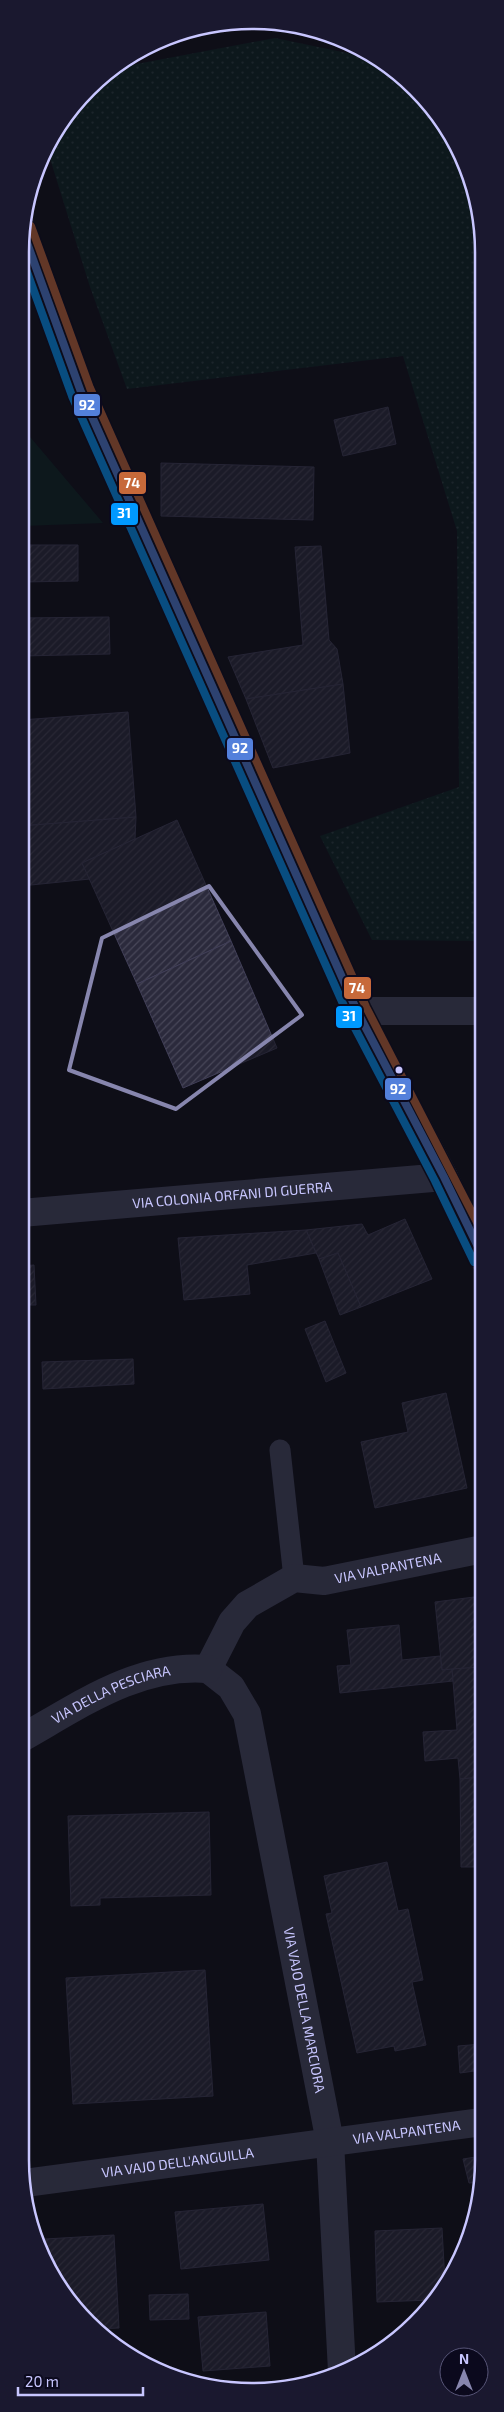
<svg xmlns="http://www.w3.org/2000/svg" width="504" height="2412" font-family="'Exo 2',sans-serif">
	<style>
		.green { fill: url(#green-dots) }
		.pitch { fill: #0c2423 }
		.building { fill: url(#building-hatch); stroke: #413f58 }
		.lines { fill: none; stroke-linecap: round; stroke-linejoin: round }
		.lane { stroke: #484963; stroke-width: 21 }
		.street { stroke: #484963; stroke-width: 28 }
		.secondary { stroke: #4e4f6e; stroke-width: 28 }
		.bus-1-casing { stroke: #0b091d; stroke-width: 11 }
		.bus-2-casing { stroke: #0b091d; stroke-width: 11 }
		.bus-3-casing { stroke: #0b091d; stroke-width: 11 }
		.bus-1 { stroke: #5380db; stroke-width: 8 }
		.bus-2 { stroke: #09f; stroke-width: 8 }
		.bus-3 { stroke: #c7693a; stroke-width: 8 }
		.marked { fill: none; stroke: #8786ae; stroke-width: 4; stroke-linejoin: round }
		.bus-dot { fill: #c8c6ff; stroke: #0b091d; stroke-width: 2 }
		.labels { text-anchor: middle; stroke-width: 5; stroke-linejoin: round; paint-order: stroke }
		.street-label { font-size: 14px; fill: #c8c6ff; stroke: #0b091d }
		.rim { fill: none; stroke: #c8c6ff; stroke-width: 2.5 }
		.line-badge { stroke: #0b091d; stroke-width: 2 }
		.badge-label { font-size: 14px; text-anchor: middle; font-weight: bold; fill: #fff }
	</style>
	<defs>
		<pattern id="green-dots" width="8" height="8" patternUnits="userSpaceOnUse" patternTransform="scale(1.25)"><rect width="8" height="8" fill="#0c2423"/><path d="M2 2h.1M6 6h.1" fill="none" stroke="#2e4244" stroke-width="1.8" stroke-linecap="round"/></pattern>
		<pattern id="building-hatch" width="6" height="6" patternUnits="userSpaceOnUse" patternTransform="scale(1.25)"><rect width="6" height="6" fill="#2b2a3c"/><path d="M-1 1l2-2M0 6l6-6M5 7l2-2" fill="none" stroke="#484759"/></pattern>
	</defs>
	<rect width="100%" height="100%" fill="#0e0e18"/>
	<polygon class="green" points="275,38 376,59 416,88 460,150 483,237 483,941 372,940 320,836 459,787 457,531 403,356 127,389 90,287 47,149 51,136 110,69"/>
	<polygon class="pitch" points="22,421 25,431 103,523 22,526"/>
	<g class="building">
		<polygon points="388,407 396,444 343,456 334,420"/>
		<polygon points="161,463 314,467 313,520 161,516"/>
		<polygon points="22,545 78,545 78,581 22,582"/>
		<polygon points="321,546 329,640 337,649 343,684 246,699 228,657 303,645 295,547"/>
		<polygon points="109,617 110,654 22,656 22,618"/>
		<polygon points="343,684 350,753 273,768 246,699"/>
		<polygon points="128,712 136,817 21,826 21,720"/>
		<polygon points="136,817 135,839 82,863 90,879 21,886 21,826"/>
		<polygon points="177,820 231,941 137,984 82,863"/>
		<polygon points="231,941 277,1048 183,1088 137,984"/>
		<polygon points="405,1219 432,1279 361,1307 338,1253 319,1259 306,1230 362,1224 368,1235"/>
		<polygon points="306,1230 316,1253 247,1265 250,1294 184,1300 178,1238"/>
		<polygon points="338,1253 361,1307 340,1315 319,1259"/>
		<polygon points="34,1265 36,1305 21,1305 21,1266"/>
		<polygon points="325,1321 346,1373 326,1382 305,1329"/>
		<polygon points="133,1359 134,1384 43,1389 42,1362"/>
		<polygon points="446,1393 467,1488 375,1508 361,1442 408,1432 402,1403"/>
		<polygon points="482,1596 482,1667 442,1670 435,1602"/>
		<polygon points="399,1625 402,1660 440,1656 442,1670 452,1669 453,1681 340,1693 337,1666 351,1665 347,1630"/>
		<polygon points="482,1667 482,1777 460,1779 458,1758 425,1761 423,1732 457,1730 452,1669"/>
		<polygon points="482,1777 482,1867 461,1867 460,1779"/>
		<polygon points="209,1812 211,1895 100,1898 100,1905 71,1906 68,1816"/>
		<polygon points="387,1862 398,1911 408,1909 423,1980 412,1982 426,2045 395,2051 394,2046 357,2053 326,1914 332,1913 324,1876"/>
		<polygon points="205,1970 213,2096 73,2104 66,1978"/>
		<polygon points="482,2044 482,2070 460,2073 458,2046"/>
		<polygon points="482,2156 482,2182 469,2183 463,2159"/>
		<polygon points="263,2204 269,2260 181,2269 175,2212"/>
		<polygon points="442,2228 445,2283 432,2300 377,2302 375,2231"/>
		<polygon points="114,2235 119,2328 95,2329 88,2324 46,2261 45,2239"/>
		<polygon points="188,2294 189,2319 150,2320 149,2295"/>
		<polygon points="266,2312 270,2366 203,2371 198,2317"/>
	</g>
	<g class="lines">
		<polyline class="lane" points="280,1450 294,1578"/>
		<g class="street">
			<polyline points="357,1011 483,1011"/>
			<path id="s1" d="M21,1213l423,-36"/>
			<path id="s2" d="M208,1669l23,18 16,27 83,428 12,229"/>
			<path id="s3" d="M208,1669l24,-47 15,-17 47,-27 30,3 159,-32"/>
			<path id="s4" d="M20,1739c59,-33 118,-76 188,-70"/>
			<path id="s5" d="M25,2183l457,-61"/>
		</g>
		<polyline class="secondary" points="22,229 81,392 357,1011 444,1177 483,1258"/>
		<g class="bus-1-casing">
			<polyline id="bus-1" points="22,229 81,392 357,1011 444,1177 483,1257"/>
		</g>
		<g class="bus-2-casing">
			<polyline id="bus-2" points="22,258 72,396 348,1015 435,1181 474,1262"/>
		</g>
		<g class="bus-3-casing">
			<polyline id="bus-3" points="31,226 90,388 366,1007 483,1234"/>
		</g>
		<use href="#bus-1" class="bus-1"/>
		<use href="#bus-2" class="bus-2"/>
		<use href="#bus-3" class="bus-3"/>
	</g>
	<path d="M0 0H504V2412H0ZM209,886l93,129 -126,94 -107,-39 33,-132z" fill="#0e0e18" fill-opacity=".55" fill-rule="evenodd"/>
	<path class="marked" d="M209,886l93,129 -126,94 -107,-39 33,-132z"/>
	<circle class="bus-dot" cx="399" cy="1070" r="4.5"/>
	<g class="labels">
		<g class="street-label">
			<text dy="5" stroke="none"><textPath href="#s1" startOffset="212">VIA COLONIA ORFANI DI GUERRA</textPath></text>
			<text dy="5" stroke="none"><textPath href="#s3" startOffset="225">VIA VALPANTENA</textPath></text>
			<text dy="5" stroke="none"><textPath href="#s4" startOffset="102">VIA DELLA PESCIARA</textPath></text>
			<text dy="5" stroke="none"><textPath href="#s2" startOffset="362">VIA VAJO DELLA MARCIORA</textPath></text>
			<text dy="5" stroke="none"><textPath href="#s5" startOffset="385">VIA VALPANTENA</textPath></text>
			<text dy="5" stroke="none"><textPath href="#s5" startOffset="154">VIA VAJO DELL'ANGUILLA</textPath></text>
		</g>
	</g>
	<path d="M0 0H504V2412H0ZM252 29H252A223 223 0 0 1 475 252V2160A223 223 0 0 1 252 2383H252A223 223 0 0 1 29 2160V252A223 223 0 0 1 252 29Z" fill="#1a182f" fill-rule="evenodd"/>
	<path class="rim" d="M252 29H252A223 223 0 0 1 475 252V2160A223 223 0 0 1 252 2383H252A223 223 0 0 1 29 2160V252A223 223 0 0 1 252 29Z"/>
	<g class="line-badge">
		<rect x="73" y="393" width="28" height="24" rx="5" fill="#5380db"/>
		<rect x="118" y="471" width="29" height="24" rx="5" fill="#c7693a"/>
		<rect x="110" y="502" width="29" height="24" rx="5" fill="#09f"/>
		<rect x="226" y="737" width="28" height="24" rx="5" fill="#5380db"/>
		<rect x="343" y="976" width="29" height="24" rx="5" fill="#c7693a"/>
		<rect x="335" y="1005" width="28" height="24" rx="5" fill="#09f"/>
		<rect x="384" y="1077" width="28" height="24" rx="5" fill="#5380db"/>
	</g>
	<g class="badge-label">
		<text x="87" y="410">92</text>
		<text x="132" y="488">74</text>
		<text x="124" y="518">31</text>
		<text x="240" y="753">92</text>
		<text x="357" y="993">74</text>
		<text x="349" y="1021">31</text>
		<text x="398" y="1094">92</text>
	</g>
	<g transform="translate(464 2372)"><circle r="24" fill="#0b091d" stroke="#575577"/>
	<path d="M0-4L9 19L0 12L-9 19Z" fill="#8786ae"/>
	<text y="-8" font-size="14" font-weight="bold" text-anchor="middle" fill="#c8c6ff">N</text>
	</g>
	<path d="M18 2387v8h125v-8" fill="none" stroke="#c8c6ff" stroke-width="2.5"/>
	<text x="25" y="2387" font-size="15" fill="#c8c6ff" stroke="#0b091d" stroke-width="4" paint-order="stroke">20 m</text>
</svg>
